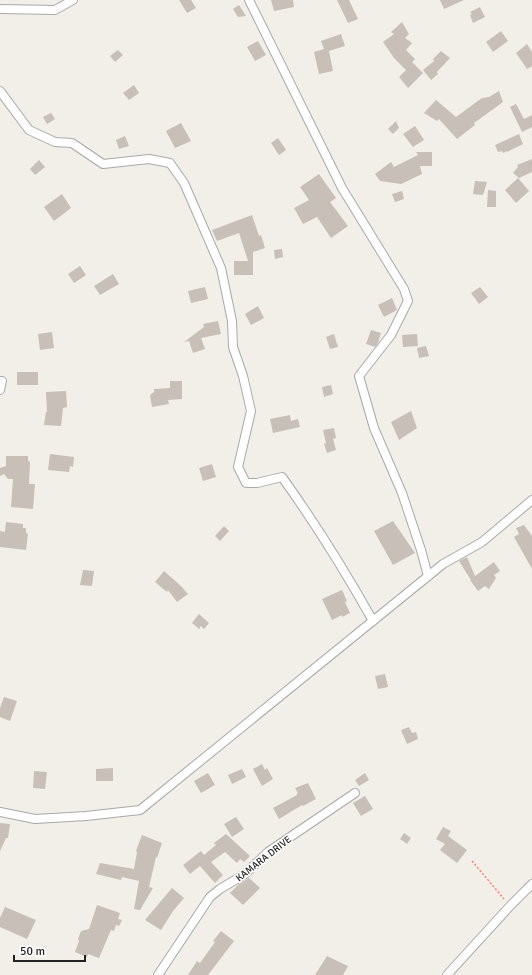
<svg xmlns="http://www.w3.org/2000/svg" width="532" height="975" font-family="Signika,sans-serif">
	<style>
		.building { fill: #c7bfb8 }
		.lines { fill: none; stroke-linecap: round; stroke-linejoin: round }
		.minor-casing { stroke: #a9a9a9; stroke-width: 10 }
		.path { stroke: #fa8072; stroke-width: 1.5; stroke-dasharray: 2 2; stroke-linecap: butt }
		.minor { stroke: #fff; stroke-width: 8 }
		.labels { text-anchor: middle; stroke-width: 3; stroke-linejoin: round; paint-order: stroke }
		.street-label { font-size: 10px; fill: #222; stroke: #fff }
	</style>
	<rect width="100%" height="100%" fill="#f2efe9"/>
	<g class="building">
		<polygon points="179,0 191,0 196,8 187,13"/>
		<polygon points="271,0 293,0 294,7 274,11"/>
		<polygon points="337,0 349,0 358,19 348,23"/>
		<polygon points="440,0 464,0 444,9"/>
		<polygon points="239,5 246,16 238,17 233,9"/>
		<polygon points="480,7 485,17 473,23 470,15 472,14 470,12"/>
		<polygon points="402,22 409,34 405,38 412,43 406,50 415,59 412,62 423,73 408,88 399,77 406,70 394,58 383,42 394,34 391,32"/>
		<polygon points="501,31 508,41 493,52 486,42"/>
		<polygon points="341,34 345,46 329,51 333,71 319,74 314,52 324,49 321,41"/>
		<polygon points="258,41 266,55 255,61 247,47"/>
		<polygon points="527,44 532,52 532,66 527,69 516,53"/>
		<polygon points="118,50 123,55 115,62 110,56"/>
		<polygon points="441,51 450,58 437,72 438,74 431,80 423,70 434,61 433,59"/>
		<polygon points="134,85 139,93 129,100 123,93"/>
		<polygon points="499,91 503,102 474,123 475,125 457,139 439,119 437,121 424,113 436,100 456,117 482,98 489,97"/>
		<polygon points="516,104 524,119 532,115 532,127 522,132 510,107"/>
		<polygon points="51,113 55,119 47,124 43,117"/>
		<polygon points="396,121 399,128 393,134 388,129"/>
		<polygon points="181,123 191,141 175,148 166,131"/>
		<polygon points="415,126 424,140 413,147 403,134"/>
		<polygon points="519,134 523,144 507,152 507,151 503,153 502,151 498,152 495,145"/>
		<polygon points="125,136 129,146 119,149 116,140"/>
		<polygon points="278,138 286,150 279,155 271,143"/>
		<polygon points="416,152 432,152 432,166 420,166 422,174 401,184 380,181 375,174 391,162 394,167 418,155"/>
		<polygon points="532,159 532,172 519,178 513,173 518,167 517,165"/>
		<polygon points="39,160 45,167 35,175 30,169"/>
		<polygon points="319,174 336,198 330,202 348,226 331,238 317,217 303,224 294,208 309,200 300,187"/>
		<polygon points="518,178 529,191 516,203 505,190"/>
		<polygon points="475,181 487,182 483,195 473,194"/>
		<polygon points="488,190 496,191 496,207 487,207"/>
		<polygon points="402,191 404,199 395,202 392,194"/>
		<polygon points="62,194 71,208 54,221 44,207"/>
		<polygon points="252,215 259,236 261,235 265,248 253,252 253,275 234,275 234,261 248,261 239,233 217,241 212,230"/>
		<polygon points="282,249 283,257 275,259 274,250"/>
		<polygon points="80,266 86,275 74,283 68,274"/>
		<polygon points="113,274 119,284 100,295 94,286"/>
		<polygon points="205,287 208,299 191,303 188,291"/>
		<polygon points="480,287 488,297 479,304 471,293"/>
		<polygon points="392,298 397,310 384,317 378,305"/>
		<polygon points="258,306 264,318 251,325 245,314"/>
		<polygon points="218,321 221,334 201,338 205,349 193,353 189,341 184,342 204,327 203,324"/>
		<polygon points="371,330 381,333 378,343 375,347 366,344"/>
		<polygon points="52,332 54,348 40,350 38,334"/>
		<polygon points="334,334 338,347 330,349 326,337"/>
		<polygon points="417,334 418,346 403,347 402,335"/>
		<polygon points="426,346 429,356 419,358 417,348"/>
		<rect x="17" y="372" width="21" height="13"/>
		<polygon points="170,381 182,381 182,399 168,400 169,404 152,407 150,395 154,392 154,389 170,388"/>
		<polygon points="331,385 333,394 324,397 322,387"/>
		<polygon points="66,391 67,407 63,408 61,426 44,425 46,412 47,412 46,392"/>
		<polygon points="411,411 417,428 399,440 391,422"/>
		<polygon points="290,415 291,421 298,419 300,427 273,433 270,419"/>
		<polygon points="334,428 336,438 333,439 336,450 327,453 324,444 326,443 323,430"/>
		<polygon points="50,454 74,457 73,467 70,466 69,472 48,470"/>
		<polygon points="6,456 28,456 28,461 30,462 29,484 35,484 33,509 11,507 13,479 8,479 4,474 0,476 0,468 6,466"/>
		<polygon points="212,464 216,477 203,481 199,468"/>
		<polygon points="393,521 415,553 393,565 374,531"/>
		<polygon points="6,522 23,524 23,528 26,528 26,533 28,534 26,550 0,547 0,531 5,532"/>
		<polygon points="524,525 532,536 532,569 514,537 519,534 516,528"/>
		<polygon points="224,526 229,531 220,541 215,536"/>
		<polygon points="467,557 475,576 494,562 500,571 494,575 496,578 489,589 485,586 478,591 470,580 471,580 459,561"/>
		<polygon points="83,570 94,571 92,586 80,585"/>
		<polygon points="164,571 181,586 188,594 177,602 168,590 167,592 155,582"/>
		<polygon points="342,590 347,601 345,602 350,613 342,617 342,615 332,620 322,599"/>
		<polygon points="199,614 209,623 204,629 201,626 199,629 192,623"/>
		<polygon points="385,674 388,687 378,689 375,676"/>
		<polygon points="4,697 17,701 10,721 0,717 0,708"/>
		<polygon points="409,727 412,733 416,732 418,739 407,744 401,730"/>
		<polygon points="262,764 265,770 267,768 273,779 262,786 253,769"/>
		<polygon points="113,768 113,781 96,781 96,769"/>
		<polygon points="242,769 246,777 232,784 228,775"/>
		<polygon points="34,771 47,772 45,789 33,788"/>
		<polygon points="208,773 215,785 201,793 194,781"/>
		<polygon points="365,773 369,780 359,786 355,780"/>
		<polygon points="308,783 316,799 303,806 302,805 279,819 273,808 297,795 297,793 298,793 295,788"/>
		<polygon points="365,796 373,809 361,816 353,803"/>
		<polygon points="236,817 244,829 232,837 224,824"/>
		<polygon points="0,823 10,824 8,838 6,838 0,851"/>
		<polygon points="443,827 451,831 448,836 467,850 457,863 440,850 445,844 436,839"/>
		<polygon points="404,833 411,838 407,844 400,839"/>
		<polygon points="226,834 250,856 244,862 240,859 237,863 225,852 211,862 223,875 215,883 200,866 190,874 183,865 201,851 204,855 216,845 214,843"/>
		<polygon points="142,835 162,843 157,858 156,857 149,887 153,888 140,910 134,909 139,881 122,877 121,880 96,874 100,863 134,869 137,852 136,851"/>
		<polygon points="249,878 260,888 243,905 230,893 239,884"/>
		<polygon points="172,888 184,898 173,911 161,930 145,920"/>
		<polygon points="97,905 120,913 118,919 122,920 119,926 116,925 114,931 111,930 99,958 88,954 87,957 75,952 79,941 78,939 81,931 89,929"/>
		<polygon points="5,907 36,920 27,939 0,927 0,918"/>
		<polygon points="221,931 234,941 208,975 188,975 197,961 200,963 215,942 213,941"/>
		<polygon points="327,956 348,966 343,975 315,975"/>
	</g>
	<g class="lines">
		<g class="minor-casing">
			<g id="minor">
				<polyline points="249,0 342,188 404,289 408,301 391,335 359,376 374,428 402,493 421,550 428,576"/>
				<polyline points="0,9 55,10 73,0"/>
				<path d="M0,91l29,39 26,12 17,1 31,21 46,-5 21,4 14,20 37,85 11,53 1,26 10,29 8,35 -13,56 8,16h11l25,-6c33,46 63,94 91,144"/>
				<polyline points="0,381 2,381 0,390"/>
				<polyline points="0,812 35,819 86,816 140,810 443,564 482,542 532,500"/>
				<polyline points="158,975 210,897 220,889 245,874 268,852 355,793"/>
				<polyline points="447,975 510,906 532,884"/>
			</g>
		</g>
		<polyline class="path" points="472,861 504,899"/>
		<use href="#minor" class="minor"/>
	</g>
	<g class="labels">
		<g class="street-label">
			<text transform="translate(263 858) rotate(-38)" y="4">KAMARA DRIVE</text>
		</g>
	</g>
	<path d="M14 955v6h71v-6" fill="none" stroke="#222222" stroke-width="2"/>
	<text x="20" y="955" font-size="12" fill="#222222" stroke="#ffffff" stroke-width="3" paint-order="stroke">50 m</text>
</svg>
